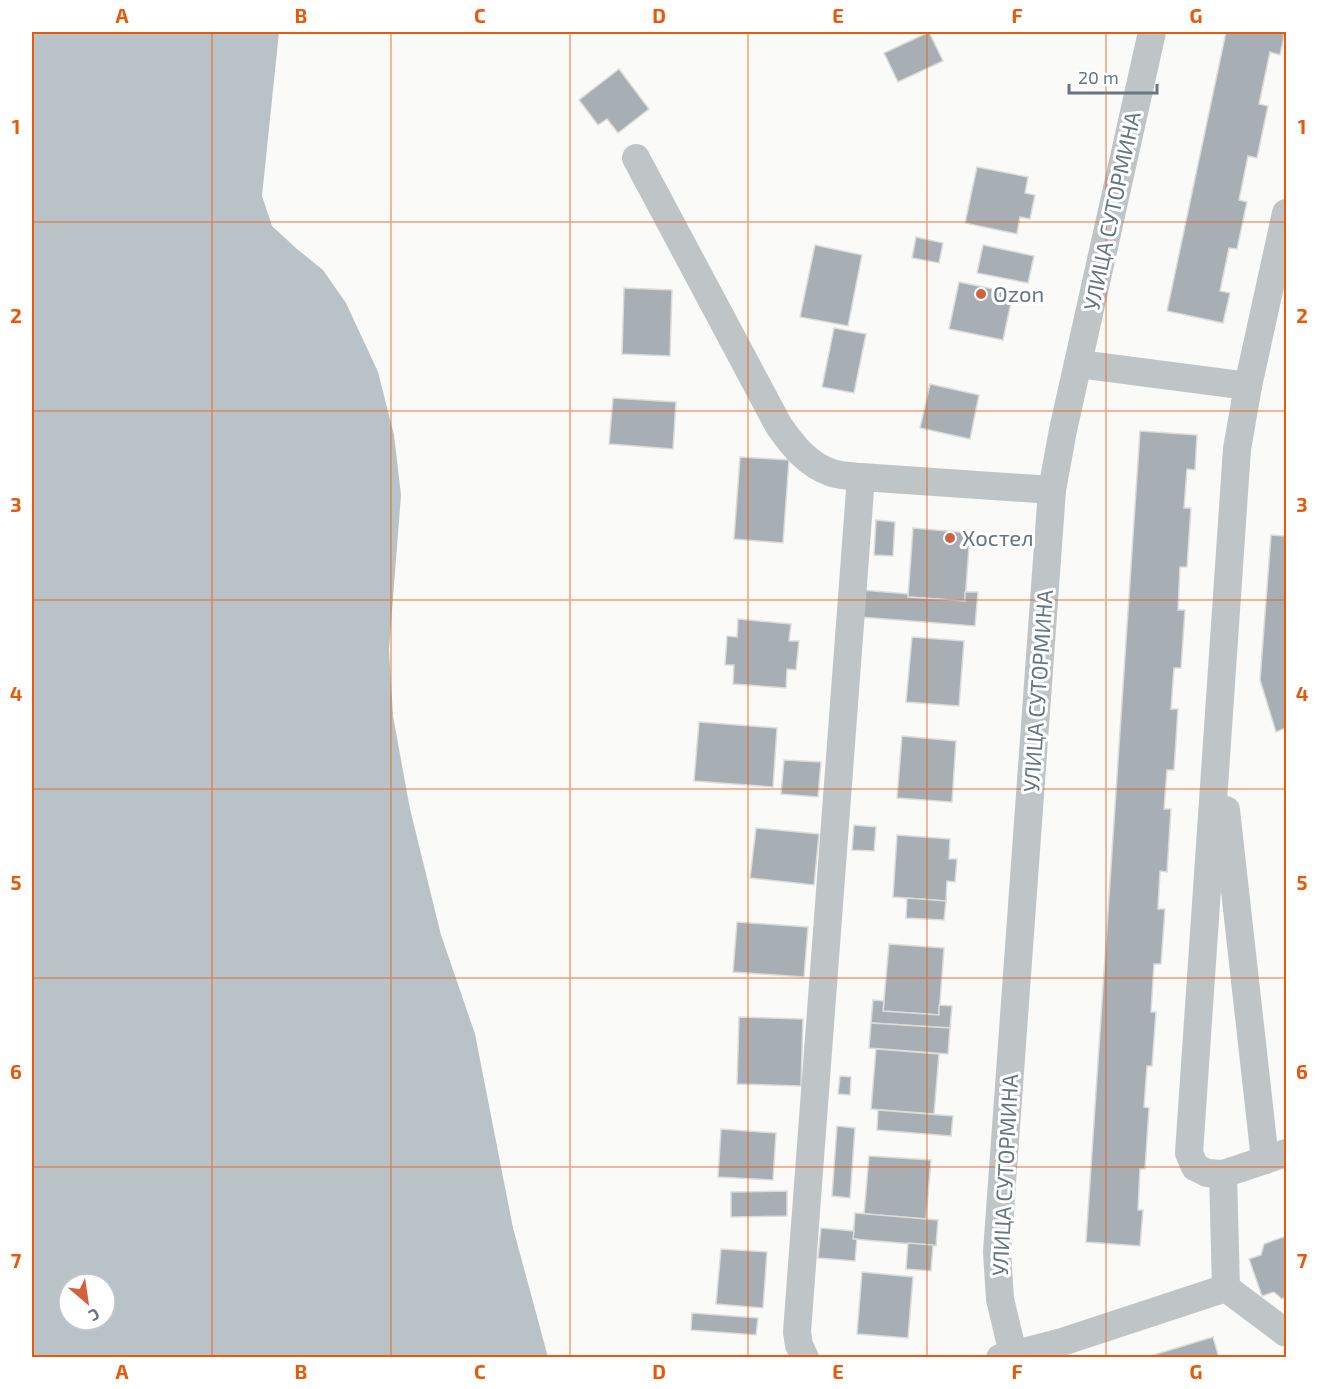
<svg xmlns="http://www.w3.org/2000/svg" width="1318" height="1389" font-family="'Exo 2',sans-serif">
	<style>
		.water { fill: #b9c3c7; fill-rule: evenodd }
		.building { fill: #a7afb4; stroke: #dcdcda; stroke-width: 1.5 }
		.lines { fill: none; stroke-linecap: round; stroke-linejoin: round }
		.minor { stroke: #bfc4c7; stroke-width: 28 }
		.grid { fill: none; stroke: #e8590c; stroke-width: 1.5; stroke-opacity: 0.55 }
		.poi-dot { fill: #d4603e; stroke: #fff; stroke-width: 2 }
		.labels { text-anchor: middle; stroke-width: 6; stroke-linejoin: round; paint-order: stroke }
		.street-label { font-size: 22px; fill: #677680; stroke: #fff }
		.poi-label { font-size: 22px; fill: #677680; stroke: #fff; text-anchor: start }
		.neatline { fill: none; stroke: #e8590c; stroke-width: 2 }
		.grid-label { font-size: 20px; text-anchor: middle; font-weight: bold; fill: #e8590c }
	</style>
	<rect width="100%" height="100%" fill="#fafaf8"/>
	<path class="water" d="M32,32h247l-17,164 10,30 25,23 26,21 23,33 32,69 16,63 7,60 -12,155 4,66 17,93 31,126 34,99 38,194 35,129h-516zM69,1284h36v36h-36z"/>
	<g class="building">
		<polygon points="929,32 943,61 898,82 884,53"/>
		<polygon points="1226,32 1285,32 1280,55 1270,52 1259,104 1268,106 1257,158 1248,156 1239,200 1247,202 1237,249 1229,248 1220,291 1230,293 1223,323 1167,311"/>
		<polygon points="619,69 649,109 618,133 607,119 598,125 579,100"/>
		<polygon points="977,167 1028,177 1025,193 1035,195 1030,219 1020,217 1017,234 965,223"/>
		<polygon points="916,237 943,243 939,263 912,258"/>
		<polygon points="815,245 862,255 848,326 800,317"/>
		<polygon points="983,245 1034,256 1028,283 977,273"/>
		<polygon points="959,282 1013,293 1003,340 949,329"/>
		<polygon points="624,288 672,290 670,356 622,354"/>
		<polygon points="834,328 866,334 854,393 822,387"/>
		<polygon points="930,384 979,395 970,439 920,428"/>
		<polygon points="613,398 676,402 673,449 609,444"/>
		<polygon points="1140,431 1197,435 1195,470 1187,469 1184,508 1191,508 1187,567 1180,567 1178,610 1185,610 1181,668 1174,668 1171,709 1178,709 1174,770 1167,770 1164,809 1171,809 1167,872 1160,871 1158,909 1165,909 1161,964 1154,964 1151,1012 1156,1012 1152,1066 1147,1066 1144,1107 1149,1108 1145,1169 1140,1169 1138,1210 1143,1210 1140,1246 1086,1242"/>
		<polygon points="740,457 789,460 783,543 734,539"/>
		<polygon points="876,520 895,522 893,556 874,555"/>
		<polygon points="913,528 970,533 965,601 908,597"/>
		<polygon points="1271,535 1286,536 1286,728 1276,732 1260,680"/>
		<polygon points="862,590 908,594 908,597 965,601 965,592 978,592 975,626 860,617"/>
		<polygon points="738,619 791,624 789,641 799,641 796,670 787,669 786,688 733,684 734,665 725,665 727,636 737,637"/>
		<polygon points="912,637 964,641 959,706 906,702"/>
		<polygon points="699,722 777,728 773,787 694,781"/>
		<polygon points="902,736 956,741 952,802 897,798"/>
		<polygon points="784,760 821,762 818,797 781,794"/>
		<polygon points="854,825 876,827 874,851 852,850"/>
		<polygon points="756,828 819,834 814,885 750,878"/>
		<polygon points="897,835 950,839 949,859 957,859 955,882 947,881 946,901 893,897"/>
		<polygon points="907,898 946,901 944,920 906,918"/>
		<polygon points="737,922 808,927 804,977 733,972"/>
		<polygon points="889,944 944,948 939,1015 883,1011"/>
		<polygon points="873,1000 884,1001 883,1011 939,1015 939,1005 952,1006 950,1028 871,1023"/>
		<polygon points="739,1017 803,1019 801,1086 737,1084"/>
		<polygon points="871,1023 950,1028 948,1054 869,1048"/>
		<polygon points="876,1049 939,1054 934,1114 871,1109"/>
		<polygon points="840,1076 851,1077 850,1095 838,1094"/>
		<polygon points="878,1110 953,1116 951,1136 877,1130"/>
		<polygon points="837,1126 855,1128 850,1198 832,1196"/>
		<polygon points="721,1129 776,1133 773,1180 718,1177"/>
		<polygon points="869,1156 931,1160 926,1219 864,1214"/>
		<polygon points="787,1191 787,1216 731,1217 731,1192"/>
		<polygon points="855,1213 938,1220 936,1246 853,1239"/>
		<polygon points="821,1228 854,1231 853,1239 857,1239 855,1261 818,1258"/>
		<polygon points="1286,1236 1286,1297 1282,1299 1274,1292 1262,1296 1249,1259 1261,1255 1264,1244"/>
		<polygon points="908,1243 933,1245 931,1271 906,1269"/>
		<polygon points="721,1249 767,1252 763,1308 716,1304"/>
		<polygon points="862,1272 913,1277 908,1338 857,1334"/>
		<polygon points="692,1313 758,1318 756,1335 691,1330"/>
		<polygon points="1213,1337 1219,1358 1154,1358 1153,1355"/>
	</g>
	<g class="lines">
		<g class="minor">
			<path d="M636,158l143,268c14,20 29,39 53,47 9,3 20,3 29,4l191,13"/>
			<polyline points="1286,213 1248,386 1237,449 1189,1153 1195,1167 1207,1173 1223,1174 1286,1153"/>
			<polyline points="1079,364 1248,386"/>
			<polyline points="1226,810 1265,1160"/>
			<polyline points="1223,1174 1226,1288 1286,1333"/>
			<polyline points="805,1358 799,1345 797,1332 861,477"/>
			<polyline points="1000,1358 1062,1342 1226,1288"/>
			<polyline points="1014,1358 1000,1299 997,1252 1052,490 1063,430 1152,32"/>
		</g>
	</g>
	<path class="grid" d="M212,32v1326M391,32v1326M570,32v1326M748,32v1326M927,32v1326M1106,32v1326M32,222h1254M32,411h1254M32,600h1254M32,789h1254M32,978h1254M32,1167h1254"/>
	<g class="poi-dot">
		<circle cx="981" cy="294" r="6"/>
		<circle cx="950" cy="538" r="6"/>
	</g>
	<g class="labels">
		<g class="street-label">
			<text transform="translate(1112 211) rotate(-78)" y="8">УЛИЦА СУТОРМИНА</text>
			<text transform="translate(1038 691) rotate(-86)" y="8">УЛИЦА СУТОРМИНА</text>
			<text transform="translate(1005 1175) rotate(-87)" y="8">УЛИЦА СУТОРМИНА</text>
		</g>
		<g class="poi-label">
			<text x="993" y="302">Ozon</text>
			<text x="962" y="546">Хостел</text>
		</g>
	</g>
	<rect width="1318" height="1389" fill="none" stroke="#ffffff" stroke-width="66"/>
	<g transform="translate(87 1302) rotate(151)"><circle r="28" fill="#ffffff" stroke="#c2c8cc" stroke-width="1.5"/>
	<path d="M0-4.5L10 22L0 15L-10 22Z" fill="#d4603e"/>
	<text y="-9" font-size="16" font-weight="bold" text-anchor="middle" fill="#677680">С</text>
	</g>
	<path d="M1069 84v9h88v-9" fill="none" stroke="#677680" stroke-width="3"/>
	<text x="1078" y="84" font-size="18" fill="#677680" stroke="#ffffff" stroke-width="4.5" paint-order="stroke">20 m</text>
	<rect x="33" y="33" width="1252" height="1323" class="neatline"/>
	<g class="grid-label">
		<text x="122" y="23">A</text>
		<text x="301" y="23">B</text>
		<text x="480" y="23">C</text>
		<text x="659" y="23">D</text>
		<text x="838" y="23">E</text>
		<text x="1017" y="23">F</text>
		<text x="1196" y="23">G</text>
		<text x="16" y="134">1</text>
		<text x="1302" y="134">1</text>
		<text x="16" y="323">2</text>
		<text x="1302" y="323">2</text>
		<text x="16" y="512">3</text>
		<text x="1302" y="512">3</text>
		<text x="16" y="701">4</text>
		<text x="1302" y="701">4</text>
		<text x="16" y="890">5</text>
		<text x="1302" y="890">5</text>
		<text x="16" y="1079">6</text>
		<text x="1302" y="1079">6</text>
		<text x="16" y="1268">7</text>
		<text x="1302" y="1268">7</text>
		<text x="122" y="1379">A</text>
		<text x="301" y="1379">B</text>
		<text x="480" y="1379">C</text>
		<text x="659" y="1379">D</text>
		<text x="838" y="1379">E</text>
		<text x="1017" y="1379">F</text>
		<text x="1196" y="1379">G</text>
	</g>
</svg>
